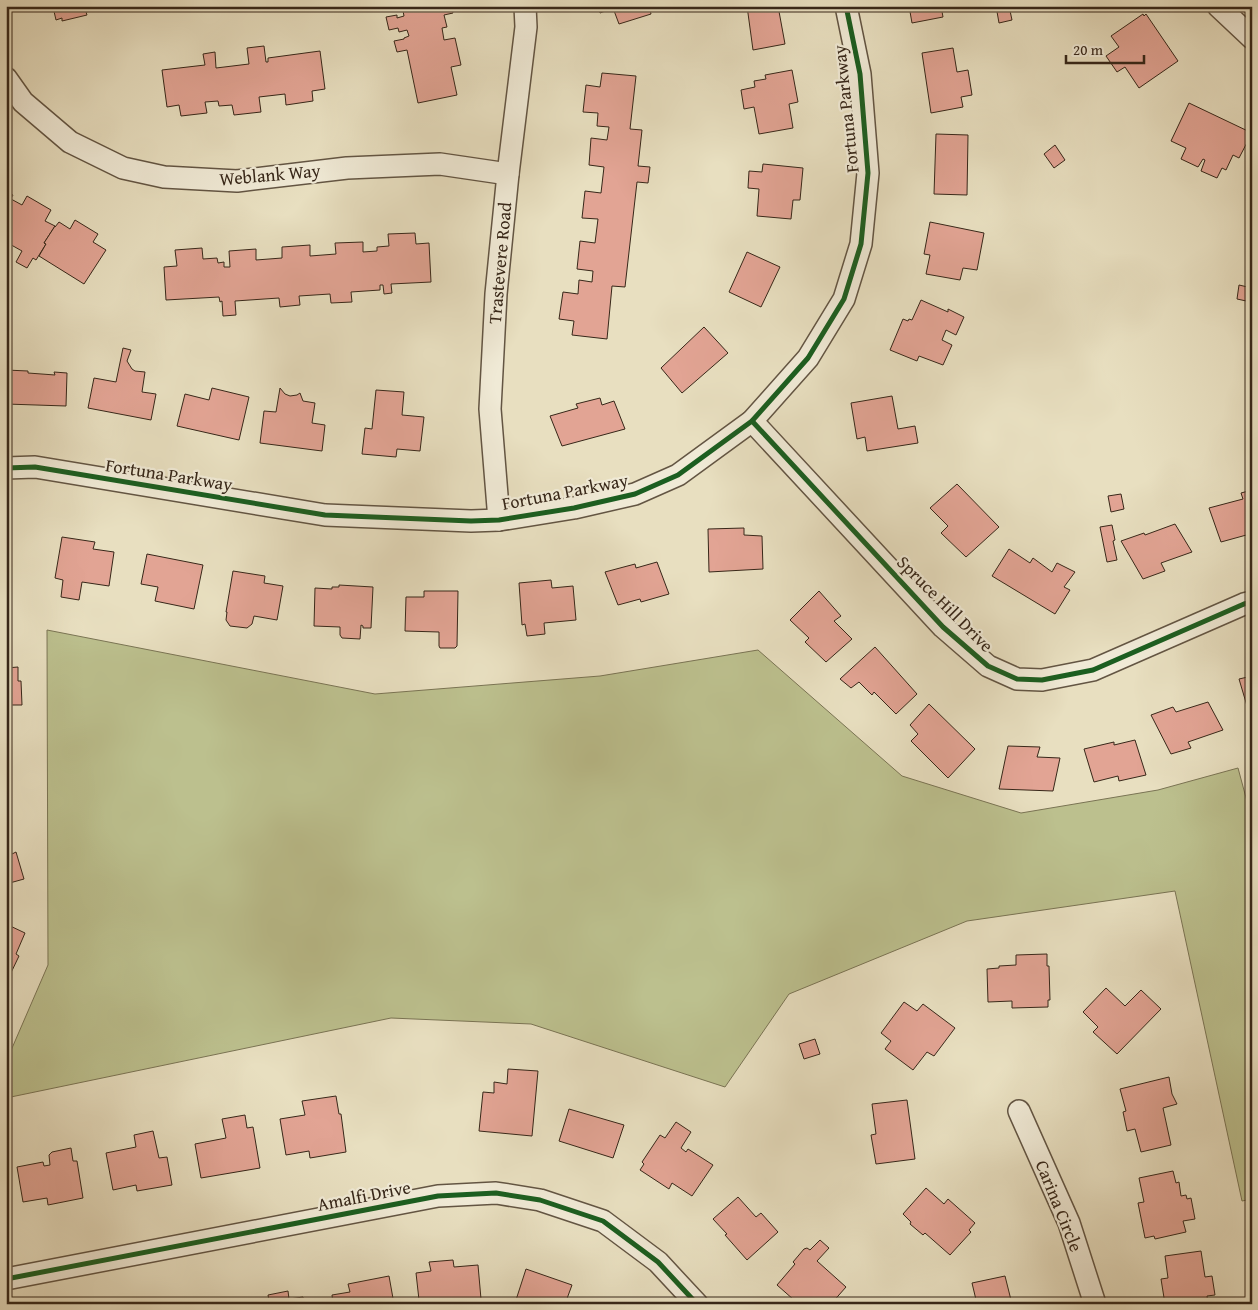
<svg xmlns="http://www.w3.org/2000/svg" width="1258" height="1310" font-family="'Gentium Book Plus',serif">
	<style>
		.green { fill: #bcc08e; stroke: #7a7454 }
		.building { fill: #e2a494; stroke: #372719 }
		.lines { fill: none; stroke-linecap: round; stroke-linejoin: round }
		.minor-casing { stroke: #635543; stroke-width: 24 }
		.minor { stroke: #f0ead6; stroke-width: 21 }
		.cycleway-casing { stroke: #f0ead6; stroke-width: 8 }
		.cycleway { stroke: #1b5e20; stroke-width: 5 }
		.labels { text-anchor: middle; stroke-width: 4.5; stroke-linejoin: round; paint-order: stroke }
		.street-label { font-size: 18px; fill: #372719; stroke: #f0ead6 }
	</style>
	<rect width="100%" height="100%" fill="#e8dfc0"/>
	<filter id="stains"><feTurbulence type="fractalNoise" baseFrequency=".004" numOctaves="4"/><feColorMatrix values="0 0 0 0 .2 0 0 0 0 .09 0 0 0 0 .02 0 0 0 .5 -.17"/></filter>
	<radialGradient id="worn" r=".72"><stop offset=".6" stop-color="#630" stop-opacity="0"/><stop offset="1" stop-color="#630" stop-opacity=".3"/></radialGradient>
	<polygon class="green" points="47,630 375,694 600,676 758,650 902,776 1021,813 1158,790 1238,768 1252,820 1252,1199 1242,1201 1175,891 967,921 789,994 725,1087 531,1024 391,1018 6,1098 6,1062 48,965"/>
	<g class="building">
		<polygon points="41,6 94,6 95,10 86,12 87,15 62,21 62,18 56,20 53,7 42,10"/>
		<polygon points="402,6 451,6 453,13 444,15 447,27 442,28 444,40 455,38 461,65 451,67 457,95 418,103 407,50 397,52 394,41 404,39 404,38 409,36 407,30 399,32 398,28 389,30 386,17 397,15 397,18 404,16"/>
		<polygon points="598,6 649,6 651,14 619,24 613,8 600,13"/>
		<polygon points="747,6 778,6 785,44 753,50"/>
		<polygon points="909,6 941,6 943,17 912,23"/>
		<polygon points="996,6 1009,6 1012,20 999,23"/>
		<polygon points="1143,14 1144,16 1146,14 1178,61 1139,88 1125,67 1117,72 1106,56 1119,47 1111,36"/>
		<polygon points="264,46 266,62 268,62 268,58 320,51 325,89 312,91 313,101 286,105 285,94 259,97 261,112 234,115 232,105 219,106 218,101 205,102 207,113 181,116 179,105 167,107 162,70 205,65 203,54 215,52 216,68 249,64 247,48"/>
		<polygon points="953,48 957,72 968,70 972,95 961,97 963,107 931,113 922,53"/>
		<polygon points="792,70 798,102 789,104 793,128 759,134 754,107 744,109 741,90 755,87 754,81 766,79 765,75"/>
		<polygon points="602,73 636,76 630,129 642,130 638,166 650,167 648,183 637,182 625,287 612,286 607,339 572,335 574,321 559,319 563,292 578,294 579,280 592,282 593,271 577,269 580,241 595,243 598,219 582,218 585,191 601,193 604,167 589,165 591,138 607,140 609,127 597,126 598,113 583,112 586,85 600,87"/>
		<polygon points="1189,103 1252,133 1239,158 1233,155 1226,170 1222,168 1217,178 1201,171 1205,160 1203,159 1198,167 1181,159 1186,148 1171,141"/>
		<polygon points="936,134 968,135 967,195 934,194"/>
		<polygon points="1055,145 1065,160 1054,168 1044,154"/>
		<polygon points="763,164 803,168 800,200 793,200 791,219 757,216 759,189 748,188 749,171 762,172"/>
		<polygon points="6,191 13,195 6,207"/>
		<polygon points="27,196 51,210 45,221 55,226 44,243 46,244 36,260 33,258 27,268 16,262 22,251 6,242 6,207 11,199 22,205"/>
		<polygon points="75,220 98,234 93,242 106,250 84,284 39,256 46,244 44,243 55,226 55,227 59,222 70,229"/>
		<polygon points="930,222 984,233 977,270 963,268 960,280 926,274 930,255 924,254"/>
		<polygon points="415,233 416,244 429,243 431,282 391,284 392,293 384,294 383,285 380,285 380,290 351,292 352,302 331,303 330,294 299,296 300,305 280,307 279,298 235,301 236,315 223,316 222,301 220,302 219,297 166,300 164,267 177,266 175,250 202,248 203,259 217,258 218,263 224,262 224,267 230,267 229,251 256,249 256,260 282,258 282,247 310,245 310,256 336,254 335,243 363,242 363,252 377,251 377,247 389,246 388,234"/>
		<polygon points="747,252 780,267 761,307 729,292"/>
		<polygon points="1239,285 1252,288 1251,302 1237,299"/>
		<polygon points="921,300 948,312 948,309 964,317 956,335 946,330 942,340 952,345 943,365 919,356 917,361 890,350 903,319 908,321 909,319 912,320"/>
		<polygon points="704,327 728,353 682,393 661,368"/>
		<polygon points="123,348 131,350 127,361 132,369 135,371 145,372 142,392 156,394 151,420 88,408 94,378 116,382"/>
		<polygon points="6,370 28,371 28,373 55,375 54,372 67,373 66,406 6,404"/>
		<polygon points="212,388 249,397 239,440 177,426 185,394 209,400"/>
		<polygon points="280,388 285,394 290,396 297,395 300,393 303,401 315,403 312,423 325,425 322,451 260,443 264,411 276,412"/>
		<polygon points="376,390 404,392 402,415 424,417 420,451 397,449 396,457 362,454 365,428 372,429"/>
		<polygon points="892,396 898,429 915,426 918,443 867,451 865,437 857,439 851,403"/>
		<polygon points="600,398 602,405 614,401 625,429 562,446 550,416 578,408 576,404"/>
		<polygon points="957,484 999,527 966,557 941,533 948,526 930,508"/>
		<polygon points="1252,490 1252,537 1250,534 1221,542 1209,508 1243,499 1241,493"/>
		<polygon points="1121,494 1124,509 1111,512 1108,496"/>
		<polygon points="1175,524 1192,552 1161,563 1165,571 1143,579 1121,541 1144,533 1145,535"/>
		<polygon points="1112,525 1115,540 1113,541 1117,560 1107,562 1100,527"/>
		<polygon points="744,528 744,535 762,536 763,569 709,572 708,529"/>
		<polygon points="62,537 95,542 93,549 114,552 109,586 82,582 79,600 61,597 63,580 55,578"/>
		<polygon points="1009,549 1030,563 1033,558 1052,572 1057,563 1075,572 1064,587 1070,590 1055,614 992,576"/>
		<polygon points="147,554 203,565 194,609 155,601 158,587 141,584"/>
		<polygon points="657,562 669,594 641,602 640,599 618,605 605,572 635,564 636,568"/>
		<polygon points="233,571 265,576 264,583 283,586 277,620 254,616 252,624 247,628 230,626 226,620 227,612 226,612"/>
		<polygon points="551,580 552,588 573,586 576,620 544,623 545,634 527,636 525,624 522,625 519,583"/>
		<polygon points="339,585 373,587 371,628 363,628 363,626 361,625 360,639 342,638 340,635 340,627 314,626 315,588 332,589 332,587 339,587"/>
		<polygon points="424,591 458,591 457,646 455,648 440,648 439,646 439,632 405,631 406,597 424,597"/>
		<polygon points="819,591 841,616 834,621 852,639 826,662 805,642 809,638 790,620"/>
		<polygon points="875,647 917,694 896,714 874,692 872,695 859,682 851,688 840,679"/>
		<polygon points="18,667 18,681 21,681 22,705 6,705 6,668"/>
		<polygon points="1252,676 1252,715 1250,716 1239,679"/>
		<polygon points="1208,702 1223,730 1188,742 1191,748 1171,754 1151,715 1173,707 1176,712"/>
		<polygon points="929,704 975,749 948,778 911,741 918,734 910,725"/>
		<polygon points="1135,740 1146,775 1119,781 1118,776 1094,782 1084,749 1114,742 1114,745"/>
		<polygon points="1008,746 1040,747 1037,757 1060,758 1053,791 999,789"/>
		<polygon points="6,833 12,854 16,852 24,879 6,884"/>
		<polygon points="6,924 25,933 16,954 19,956 8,979 6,978"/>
		<polygon points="1047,954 1047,966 1049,966 1050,1000 1048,1000 1048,1007 1012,1008 1012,1001 988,1002 987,969 999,968 999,966 1016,965 1016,955"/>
		<polygon points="1106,988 1125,1006 1141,990 1161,1009 1117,1054 1093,1032 1098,1027 1083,1012"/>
		<polygon points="904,1002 917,1011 923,1004 955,1028 934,1056 927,1052 913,1070 885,1049 891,1041 881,1033"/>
		<polygon points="815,1039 820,1054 804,1059 799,1044"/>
		<polygon points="508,1069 538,1071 532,1136 479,1131 483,1092 494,1093 494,1082 507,1084"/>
		<polygon points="1169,1077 1172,1094 1177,1104 1163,1108 1171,1145 1141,1152 1135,1129 1127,1131 1123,1112 1126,1111 1120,1089"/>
		<polygon points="336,1096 339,1114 341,1114 346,1152 310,1158 309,1151 286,1155 280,1119 305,1115 302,1101"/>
		<polygon points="907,1100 915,1159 876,1164 871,1135 876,1134 872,1104"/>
		<polygon points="569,1109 624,1125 613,1158 559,1141"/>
		<polygon points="245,1115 247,1128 253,1127 260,1168 201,1178 195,1144 226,1138 222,1119"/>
		<polygon points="676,1122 691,1132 681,1148 686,1152 688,1149 713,1165 692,1196 672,1183 669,1189 640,1170 644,1164 642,1162 660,1135 665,1138"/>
		<polygon points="153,1131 159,1158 167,1157 172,1185 137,1191 136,1185 113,1190 106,1153 136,1147 134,1135"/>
		<polygon points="71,1148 73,1161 77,1161 83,1198 48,1205 47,1198 23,1202 17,1167 43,1162 44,1166 50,1165 49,1155 52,1152"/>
		<polygon points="1173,1171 1176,1183 1179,1182 1181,1196 1186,1195 1187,1199 1191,1198 1195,1219 1183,1221 1186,1232 1155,1239 1154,1236 1145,1238 1138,1203 1144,1202 1139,1178"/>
		<polygon points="926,1188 944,1204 948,1199 975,1223 969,1230 971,1232 950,1255 925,1233 923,1235 910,1224 911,1222 903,1214"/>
		<polygon points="738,1197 756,1217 761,1213 778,1232 747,1260 725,1235 727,1234 713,1219"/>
		<polygon points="820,1240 829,1248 817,1261 846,1287 831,1304 791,1304 794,1300 777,1285 795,1264 793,1262 804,1249 807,1248 810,1250"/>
		<polygon points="1201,1251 1205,1277 1212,1276 1215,1295 1207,1296 1208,1304 1165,1304 1161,1279 1168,1278 1165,1256"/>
		<polygon points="453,1260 454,1267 478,1265 481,1299 463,1301 463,1304 434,1304 434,1299 419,1300 416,1273 431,1271 429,1262"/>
		<polygon points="526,1269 572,1285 565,1304 515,1303"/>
		<polygon points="389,1276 394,1304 333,1304 332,1295 350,1292 348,1284"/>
		<polygon points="1005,1276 1012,1304 977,1304 972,1283"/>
		<polygon points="288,1291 289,1299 303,1297 304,1304 255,1304 269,1301 268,1295"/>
	</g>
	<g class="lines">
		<g class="minor-casing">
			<g id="minor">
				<polyline points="1218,6 1252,38"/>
				<polyline points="6,78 23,102 70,142 123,168 164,177 237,181 347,168 440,164 508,174"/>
				<polyline points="752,421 943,627 988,666 1017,679 1042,680 1093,670 1244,604 1252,602"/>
				<polyline points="6,468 35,467 325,515 471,521 499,520 574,508 635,494 678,475 752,421 808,358 844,299 861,244 868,173 860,74 846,6"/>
				<polyline points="499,520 490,409 496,294 508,174 526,27 525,6"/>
				<polyline points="1019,1111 1069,1223 1095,1304"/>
				<polyline points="6,1279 438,1196 496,1193 540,1200 603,1221 658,1262 697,1304"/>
			</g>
		</g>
		<use href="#minor" class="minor"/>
		<g class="cycleway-casing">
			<g id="cycleway">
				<polyline points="752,421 943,627 988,666 1017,679 1042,680 1093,670 1244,604 1252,602"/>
				<polyline points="6,468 35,467 325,515 471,521 499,520 574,508 635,494 678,475 752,421 808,358 844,299 861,244 868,173 860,74 846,6"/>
				<polyline points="6,1279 438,1196 496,1193 540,1200 603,1221 658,1262 697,1304"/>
			</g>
		</g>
		<use href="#cycleway" class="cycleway"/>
	</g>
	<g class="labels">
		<g class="street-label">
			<text transform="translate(846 109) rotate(-96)" y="6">Fortuna Parkway</text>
			<text transform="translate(270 175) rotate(-5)" y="6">Weblank Way</text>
			<text transform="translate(500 263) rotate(-85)" y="6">Trastevere Road</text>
			<text transform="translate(169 475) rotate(9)" y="6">Fortuna Parkway</text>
			<text transform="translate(565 492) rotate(-11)" y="6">Fortuna Parkway</text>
			<text transform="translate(945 604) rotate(45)" y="6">Spruce Hill Drive</text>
			<text transform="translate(364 1196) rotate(-11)" y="6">Amalfi Drive</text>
			<text transform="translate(1059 1206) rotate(68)" y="6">Carina Circle</text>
		</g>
	</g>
	<rect width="1258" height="1310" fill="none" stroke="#e8dfc0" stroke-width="25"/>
	<rect x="8" y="8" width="1243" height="1295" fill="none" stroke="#372719" stroke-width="2.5"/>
	<rect x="12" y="12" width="1233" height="1285" fill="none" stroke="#372719"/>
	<path d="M1066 55v8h78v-8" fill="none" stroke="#372719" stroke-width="2.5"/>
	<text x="1073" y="55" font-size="15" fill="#372719" stroke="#f0ead6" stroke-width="4" paint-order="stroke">20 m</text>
	<rect width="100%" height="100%" filter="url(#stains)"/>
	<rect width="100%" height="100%" fill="url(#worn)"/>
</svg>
